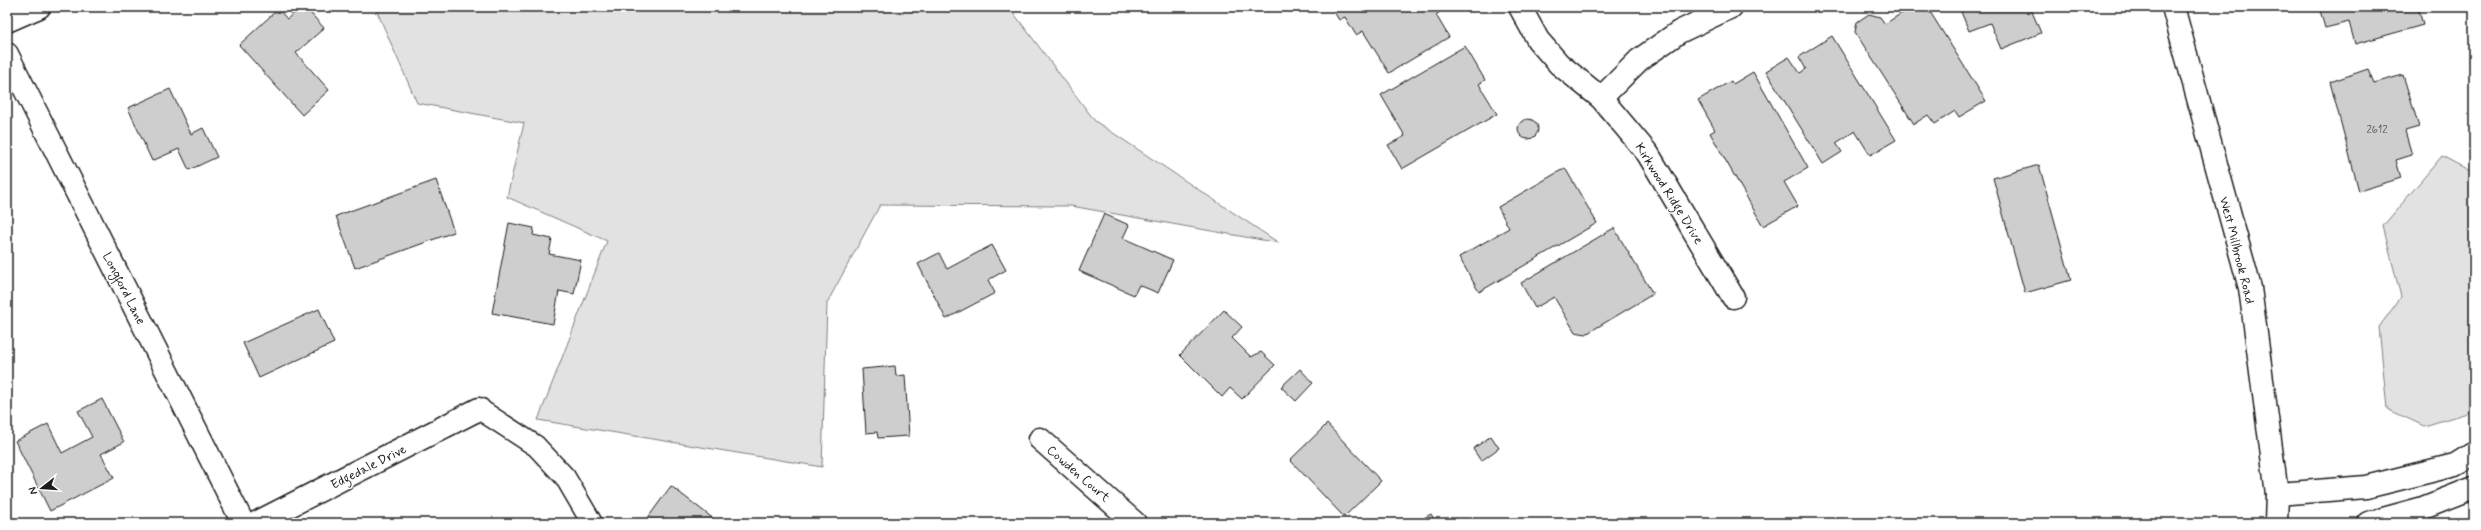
<svg xmlns="http://www.w3.org/2000/svg" width="2481" height="530" font-family="Mynerve,sans-serif">
	<style>
		.green { fill: #e2e2e2; stroke: #7f7f7f }
		.building { fill: #cecece; stroke: #1c1c1c }
		.lines { fill: none; stroke-linecap: round; stroke-linejoin: round }
		.lane-casing { stroke: #1c1c1c; stroke-width: 23 }
		.street-casing { stroke: #1c1c1c; stroke-width: 25 }
		.secondary-casing { stroke: #1c1c1c; stroke-width: 25 }
		.primary-casing { stroke: #1c1c1c; stroke-width: 25 }
		.lane { stroke: #fff; stroke-width: 20 }
		.street { stroke: #fff; stroke-width: 22 }
		.secondary { stroke: #fff; stroke-width: 22 }
		.primary { stroke: #fff; stroke-width: 22 }
		.labels { text-anchor: middle; stroke-width: 3; stroke-linejoin: round; paint-order: stroke }
		.number-label { font-size: 11px; fill: #484848 }
		.street-label { font-size: 13px; fill: #1c1c1c; stroke: #fff }
	</style>
	<rect width="100%" height="100%" fill="#fff"/>
	<filter id="ink" filterUnits="userSpaceOnUse"><feTurbulence type="fractalNoise" baseFrequency=".025" numOctaves="2"/><feDisplacementMap in="SourceGraphic" scale="8" xChannelSelector="R" yChannelSelector="G"/><feConvolveMatrix kernelMatrix="1 2 1 2 8 2 1 2 1" color-interpolation-filters="sRGB"/></filter>
	<g filter="url(#ink)">
		<g class="green">
			<polygon points="375,7 1009,7 1095,121 1279,243 1071,206 880,205 827,303 822,467 538,420 607,241 507,197 524,123 417,103"/>
			<polygon points="2442,156 2474,173 2474,411 2424,426 2387,409 2379,327 2401,297 2383,226"/>
		</g>
		<g class="building">
			<polygon points="301,7 305,7 324,28 296,53 329,90 302,115 239,45 278,9 287,19"/>
			<polygon points="1331,7 1439,7 1441,11 1436,15 1449,37 1389,73 1363,31 1356,35 1345,17 1339,20"/>
			<polygon points="1911,7 1927,7 1986,101 1959,117 1955,111 1935,124 1928,115 1914,124 1855,32 1857,22 1869,14 1880,17 1885,24"/>
			<polygon points="1959,7 2030,7 2041,33 2001,49 1990,23 1969,31"/>
			<polygon points="2319,7 2418,7 2423,25 2355,44 2349,22 2325,28"/>
			<polygon points="1832,36 1896,140 1870,155 1855,131 1836,143 1842,152 1823,164 1766,71 1789,57 1800,73 1806,69 1799,57"/>
			<polygon points="1465,46 1485,80 1479,84 1497,114 1402,169 1388,145 1405,136 1381,95"/>
			<polygon points="2368,69 2374,83 2403,75 2419,127 2405,131 2412,155 2396,160 2401,178 2359,191 2330,82"/>
			<polygon points="1753,72 1808,168 1784,182 1798,206 1763,226 1710,133 1715,130 1698,100 1731,81 1733,84"/>
			<polygon points="170,89 191,134 203,128 217,157 189,170 179,149 152,161 128,108"/>
			<circle cx="1528" cy="129" r="10"/>
			<polygon points="2039,165 2071,280 2025,293 1993,178"/>
			<polygon points="1565,168 1597,223 1479,292 1459,257 1509,228 1498,207"/>
			<polygon points="436,180 454,232 355,268 336,216"/>
			<polygon points="1104,214 1129,225 1123,238 1173,260 1158,293 1139,285 1134,295 1079,271"/>
			<polygon points="509,223 534,228 533,235 552,239 549,254 581,260 574,294 559,291 553,324 492,313"/>
			<polygon points="1614,228 1653,294 1586,334 1575,332 1554,297 1535,308 1521,283"/>
			<polygon points="992,245 1006,270 988,280 995,293 946,319 918,264 939,253 947,269"/>
			<polygon points="319,309 334,343 259,378 243,343"/>
			<polygon points="1224,310 1242,327 1232,338 1251,357 1261,352 1275,365 1242,399 1230,388 1222,397 1180,355"/>
			<polygon points="895,366 896,376 905,375 909,436 878,438 877,432 866,433 862,369"/>
			<polygon points="1300,369 1313,383 1296,401 1281,387"/>
			<polygon points="102,399 124,442 101,454 114,478 50,511 15,441 48,424 62,453 92,437 78,411"/>
			<polygon points="1327,424 1381,481 1344,517 1290,460"/>
			<polygon points="1491,436 1499,448 1481,461 1473,449"/>
			<polygon points="671,486 719,523 650,523 647,519"/>
			<polygon points="1431,514 1436,523 1415,523"/>
		</g>
		<g class="lines">
			<g class="lane-casing">
				<polyline id="lane" points="479,409 536,446 565,477 592,523"/>
			</g>
			<g class="street-casing">
				<g id="street">
					<polyline points="1520,7 1538,40 1559,64 1601,98 1648,154 1733,297"/>
					<polyline points="7,21 39,7"/>
					<polyline points="7,54 243,523"/>
					<polyline points="1601,98 1639,60 1679,32 1731,7"/>
					<polyline points="1040,439 1135,523"/>
					<polyline points="256,523 479,409"/>
				</g>
			</g>
			<g class="secondary-casing">
				<g id="secondary">
					<polyline points="2277,494 2366,487 2455,465 2474,453"/>
					<polyline points="2368,523 2423,508 2474,488"/>
				</g>
			</g>
			<g class="primary-casing">
				<polyline id="primary" points="2173,7 2250,288 2277,494 2276,523"/>
			</g>
			<use href="#lane" class="lane"/>
			<use href="#street" class="street"/>
			<use href="#secondary" class="secondary"/>
			<use href="#primary" class="primary"/>
		</g>
	</g>
	<g class="labels">
		<g class="number-label">
			<text x="2377" y="133">2612</text>
		</g>
		<g class="street-label">
			<text transform="translate(1670 193) rotate(58)" y="5">Kirkwood Ridge Drive</text>
			<text transform="translate(2238 250) rotate(76)" y="5">West Millbrook Road</text>
			<text transform="translate(125 288) rotate(63)" y="5">Longford Lane</text>
			<text transform="translate(368 466) rotate(-27)" y="5">Edgedale Drive</text>
			<text transform="translate(1079 473) rotate(41)" y="5">Cowden Court</text>
		</g>
	</g>
	<rect width="2481" height="530" fill="none" stroke="#fff" stroke-width="24"/>
	<rect x="12" y="12" width="2457" height="506" fill="none" stroke="#1c1c1c" stroke-width="1.5" filter="url(#ink)"/>
	<g transform="translate(42 488) rotate(253)" stroke="#ffffff" stroke-width="3" paint-order="stroke">
	<path d="M0-3L7 15L0 10L-7 15Z" fill="#1c1c1c"/>
	<text y="-6" font-size="11" font-weight="bold" text-anchor="middle" fill="#1c1c1c">N</text>
	</g>
</svg>
